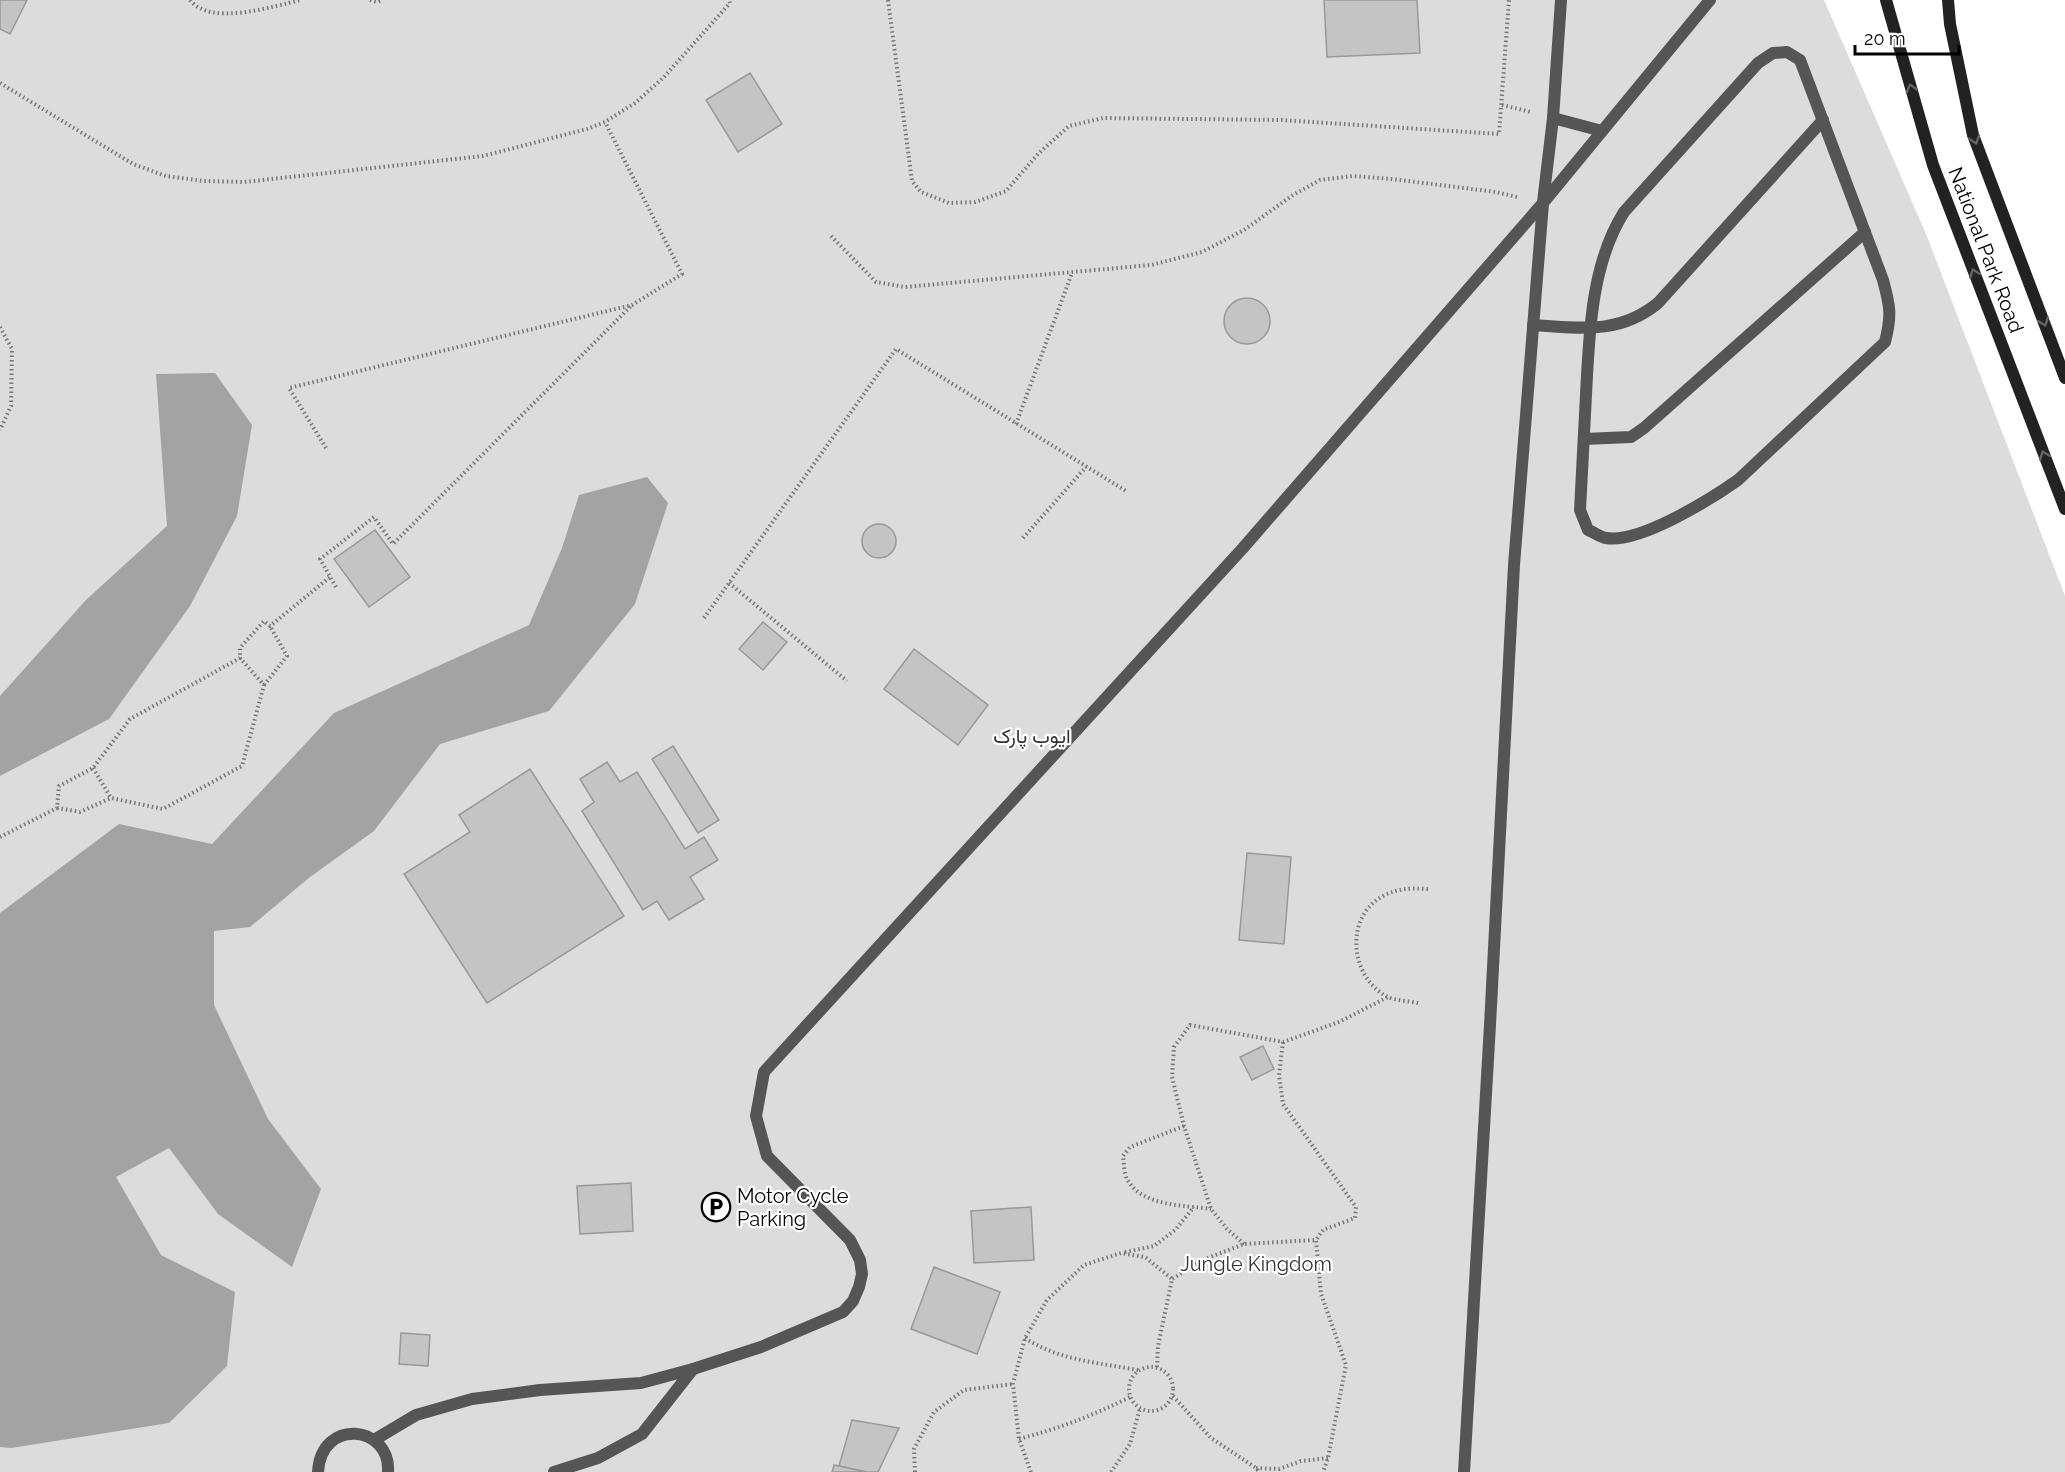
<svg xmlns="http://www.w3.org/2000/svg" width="2065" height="1472" font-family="Raleway,Vazirmatn,sans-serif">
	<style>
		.green { fill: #dcdcdc }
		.water { fill: #a3a3a3 }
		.building { fill: #c4c4c4; stroke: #999; stroke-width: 1.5 }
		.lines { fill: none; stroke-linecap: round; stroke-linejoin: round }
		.path { stroke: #777; stroke-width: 4; stroke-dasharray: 1.5 3; stroke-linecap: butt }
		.service { stroke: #555; stroke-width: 12 }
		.minor { stroke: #555; stroke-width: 12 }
		.secondary { stroke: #222; stroke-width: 12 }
		.oneway { stroke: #646464 }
		.labels { text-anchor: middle; stroke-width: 4.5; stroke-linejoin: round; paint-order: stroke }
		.street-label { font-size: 20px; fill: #000; stroke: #fff }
		.park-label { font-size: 20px; fill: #333; stroke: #fff }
		.poi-label { font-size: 20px; fill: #000; stroke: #fff; text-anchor: start }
	</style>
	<rect width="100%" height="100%" fill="#fff"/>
	<polygon class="green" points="0,0 1824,0 1926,234 2065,596 2065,1472 0,1472"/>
	<g class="water">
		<polygon points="215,373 252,425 237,516 190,606 109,719 0,776 0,696 86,600 167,526 156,374"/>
		<polygon points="647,477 668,503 635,604 549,711 440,744 374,831 310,877 250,927 214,931 214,1005 268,1119 321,1189 292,1267 218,1214 169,1148 116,1177 161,1255 235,1292 227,1366 169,1423 11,1448 0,1447 0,913 119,824 212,844 334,713 529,625 562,548 579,495"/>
	</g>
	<g class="building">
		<polygon points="0,0 27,0 10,34 0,29"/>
		<polygon points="1324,0 1417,0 1420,53 1327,57"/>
		<polygon points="750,73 782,124 738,152 706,100"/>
		<circle cx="1247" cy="321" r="23"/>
		<circle cx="879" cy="541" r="17"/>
		<polygon points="375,530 410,577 369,607 334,559"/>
		<polygon points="763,622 787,642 763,670 739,649"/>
		<polygon points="914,649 988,705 958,745 884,689"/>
		<polygon points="673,746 719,820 698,833 652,759"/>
		<polygon points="607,762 620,782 637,772 685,849 704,837 718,860 690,877 704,899 669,920 657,901 643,910 582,811 594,802 580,779"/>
		<polygon points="530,769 624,916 487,1003 404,874 470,832 459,815"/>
		<polygon points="1247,853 1291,857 1284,944 1239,940"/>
		<polygon points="1263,1046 1274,1069 1252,1080 1240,1057"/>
		<polygon points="631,1183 633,1231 580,1234 577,1186"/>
		<polygon points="1031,1207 1034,1260 974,1263 971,1211"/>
		<polygon points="934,1267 1000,1292 977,1354 911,1329"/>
		<polygon points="401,1333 430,1335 428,1366 399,1364"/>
		<polygon points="852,1420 899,1428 878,1472 866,1472 839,1466"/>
		<polygon points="834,1465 839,1466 866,1472 832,1472"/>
	</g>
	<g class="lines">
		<g class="path">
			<path d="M190,0c21,27 83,6 111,0"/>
			<polyline points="370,0 377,2 382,0"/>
			<polyline points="888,0 912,181 921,192 949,203 975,202 1006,191 1038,154 1069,126 1103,118 1281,120 1499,134 1509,0"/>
			<polyline points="0,83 133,164 166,176 204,181 244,182 483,156 587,129 605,122 635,103 664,77 730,3 729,0"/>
			<polyline points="1502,105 1531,112"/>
			<polyline points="831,236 876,282 905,287 1151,265 1202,252 1244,230 1293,195 1320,180 1353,176 1392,179 1496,192 1517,197"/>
			<polyline points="0,327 12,349 11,406 0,430"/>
			<polyline points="1016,424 1072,273"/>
			<polyline points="326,448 289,388 632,305 682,274 605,122"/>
			<polyline points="1023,538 1086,467"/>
			<polyline points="729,583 847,681"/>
			<polyline points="336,587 320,559 374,517 393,544 631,306"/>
			<polyline points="704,618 896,349 1126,491"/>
			<polyline points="264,685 287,656 270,626"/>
			<polyline points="93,768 111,798"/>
			<polyline points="57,808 80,812 111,798 163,809 242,766 264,685 240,658"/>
			<polyline points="0,837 57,808 59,786 93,768 130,719 240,658 240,648 264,621 270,626 330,577"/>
			<path d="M1418,1003c-9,-2 -23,-2 -32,-7 -36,-20 -42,-79 -3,-100 15,-8 29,-8 45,-7"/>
			<polyline points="1283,1042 1279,1075 1283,1104 1356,1207 1355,1218 1323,1230 1316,1240"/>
			<path d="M1184,1126l-54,21 -7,9c1,7 1,17 4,23 15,28 58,26 84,30"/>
			<polyline points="1244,1244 1227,1229 1211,1209 1184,1126 1172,1077 1174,1047 1190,1025 1283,1042 1339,1022 1388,997"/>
			<polyline points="1125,1252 1154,1246 1175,1230 1194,1207"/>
			<path d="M1025,1338c33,22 74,25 113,32"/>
			<circle cx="1151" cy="1389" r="22"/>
			<polyline points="1157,1367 1158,1346 1172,1279 1205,1259 1244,1244 1316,1240 1321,1294 1346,1365 1328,1458 1323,1472"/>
			<polyline points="1173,1396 1211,1438 1256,1468 1259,1472"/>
			<path d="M1019,1439c41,-11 73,-23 111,-42"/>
			<polyline points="1256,1468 1279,1469 1301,1461 1328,1458"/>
			<polyline points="915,1472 914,1449 934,1412 964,1390 1013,1384"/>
			<polyline points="1031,1472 1019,1439 1013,1384 1025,1338 1047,1300 1084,1265 1121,1253 1145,1257 1172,1279"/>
			<polyline points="1111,1472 1130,1444 1140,1408"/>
		</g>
		<g class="service">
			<path d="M1787,52l13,8 83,220c7,26 9,35 2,62l-147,138c-27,19 -99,64 -132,58 -6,-1 -12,-6 -18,-8l-8,-20c2,-38 4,-77 6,-115 3,-60 5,-131 38,-183l134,-149 15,-10z"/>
			<path d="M1533,325c47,3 86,10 125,-22l165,-183"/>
			<polyline points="1584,439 1631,437 1644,428 1865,232"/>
			<polyline points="1464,1472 1490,1025 1514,565 1543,203"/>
		</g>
		<g class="minor">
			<polyline points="1553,118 1602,131"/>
			<polyline points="1543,202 1553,118 1561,0"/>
			<polyline points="374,1440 416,1415 472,1399 540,1390 641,1383 693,1369 761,1347 843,1312 853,1301 859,1287 862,1274 860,1260 850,1240 767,1156 756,1116 764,1072 1243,548 1543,203 1710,0"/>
			<path d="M318,1472c3,-55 73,-47 70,0"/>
			<polyline points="554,1472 598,1458 642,1434 693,1369"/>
		</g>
		<g class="secondary">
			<polyline points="1886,0 1933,165 2065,509"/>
			<polyline points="1948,0 1950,24 1973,135 2065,378"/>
		</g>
	</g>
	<defs><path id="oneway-chevron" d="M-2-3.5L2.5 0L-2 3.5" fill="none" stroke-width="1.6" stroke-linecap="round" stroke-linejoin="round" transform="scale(1.5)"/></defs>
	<g class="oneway">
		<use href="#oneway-chevron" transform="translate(1911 88) rotate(-106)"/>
		<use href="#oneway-chevron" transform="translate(1975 140) rotate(72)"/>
		<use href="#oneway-chevron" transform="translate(1974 273) rotate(-111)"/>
		<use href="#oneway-chevron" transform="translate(2044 322) rotate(69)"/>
		<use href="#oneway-chevron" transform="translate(2044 455) rotate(-111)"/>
	</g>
	<defs>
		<g id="parking-ring" transform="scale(1.5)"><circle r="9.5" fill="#fff" stroke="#000" stroke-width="1.5"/><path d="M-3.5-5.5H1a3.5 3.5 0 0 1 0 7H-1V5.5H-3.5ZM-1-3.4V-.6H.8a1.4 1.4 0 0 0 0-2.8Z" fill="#000"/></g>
	</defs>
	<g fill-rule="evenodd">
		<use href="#parking-ring" x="716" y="1207"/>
	</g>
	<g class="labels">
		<g class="street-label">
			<text transform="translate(1986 250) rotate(69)" y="7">National Park Road</text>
		</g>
		<g class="park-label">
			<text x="1032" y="743">ایوب پارک</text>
			<text x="1256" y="1271">Jungle Kingdom</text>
		</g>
		<g class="poi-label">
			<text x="737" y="1203">Motor Cycle<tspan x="737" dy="23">Parking</tspan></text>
		</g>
	</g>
	<path d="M1855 45v9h104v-9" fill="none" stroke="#000000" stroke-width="3"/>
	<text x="1864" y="45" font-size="18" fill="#000000" stroke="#ffffff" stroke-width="4.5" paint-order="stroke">20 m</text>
</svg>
